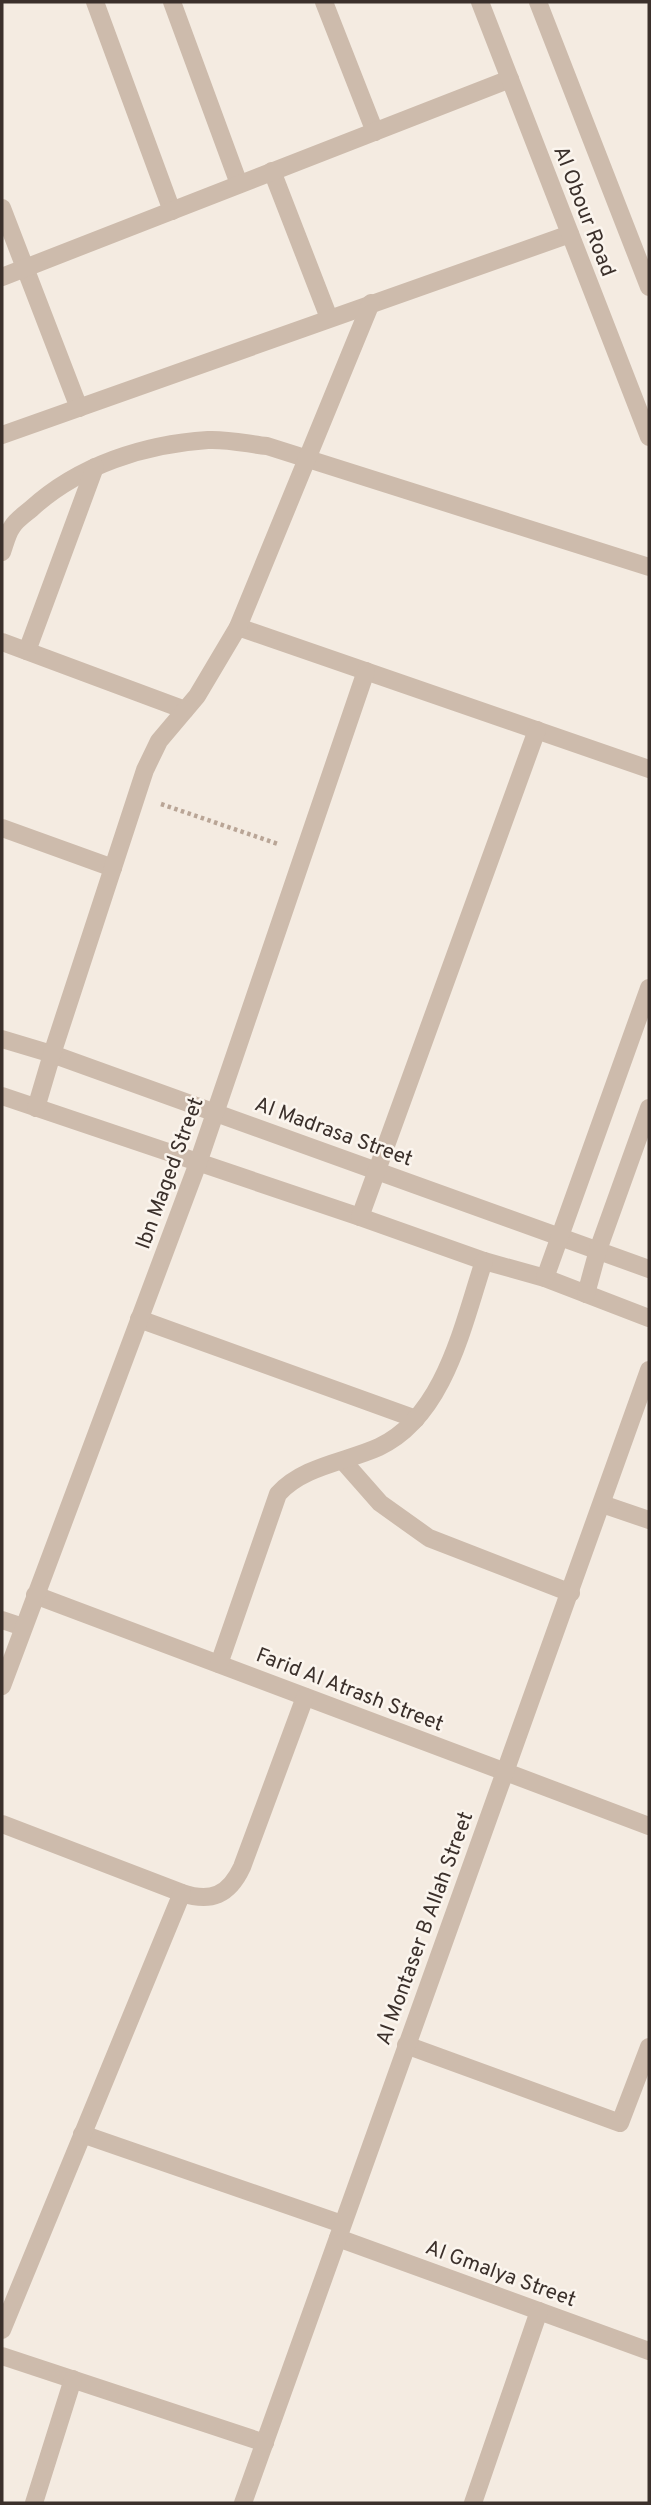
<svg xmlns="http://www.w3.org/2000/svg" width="651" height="2505" font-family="Overpass,sans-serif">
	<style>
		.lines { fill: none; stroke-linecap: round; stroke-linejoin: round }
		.path { stroke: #b9a596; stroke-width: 4.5; stroke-dasharray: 3.5 3.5; stroke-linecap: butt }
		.minor { stroke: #cdbbac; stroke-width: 18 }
		.tertiary { stroke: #cdbbac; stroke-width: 18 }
		.labels { text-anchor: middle; stroke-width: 5; stroke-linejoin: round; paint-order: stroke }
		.street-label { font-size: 21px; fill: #3b302b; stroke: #fbf5ee }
	</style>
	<rect width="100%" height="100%" fill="#f4ebe1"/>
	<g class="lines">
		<polyline class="path" points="161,804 278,844"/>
		<g class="minor">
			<polyline points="95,2 172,211"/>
			<polyline points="172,2 239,184"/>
			<polyline points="324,2 375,132"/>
			<polyline points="272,171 329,318"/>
			<polyline points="2,208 79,408"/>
			<polyline points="2,277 510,79"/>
			<polyline points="2,435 570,234"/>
			<path d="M2,552c3,-8 5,-18 10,-25 4,-7 13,-13 19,-18 48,-44 114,-65 177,-69 20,-1 40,4 59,6l382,121"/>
			<polyline points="238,627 649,769"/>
			<polyline points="2,642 185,710"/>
			<polyline points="27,651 95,467"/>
			<polyline points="2,828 113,868"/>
			<polyline points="2,1039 52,1054 649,1269"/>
			<polyline points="2,1096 360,1217 484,1261 545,1278 649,1318"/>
			<polyline points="36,1108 52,1054 145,770 159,741 197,696 238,627 371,303"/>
			<polyline points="360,1217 537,730"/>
			<polyline points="545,1278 649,988"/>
			<polyline points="586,1294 598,1250 649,1108"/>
			<polyline points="139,1319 416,1419"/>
			<polyline points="343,1461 380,1503 429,1538 571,1593"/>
			<polyline points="602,1504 649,1520"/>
			<polyline points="35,1595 649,1826"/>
			<polyline points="2,1620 23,1627"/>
			<path d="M219,1664l59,-170c25,-28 68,-32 101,-47 66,-31 84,-123 105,-186"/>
			<polyline points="2,1686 198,1163 366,671"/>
			<path d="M2,1824l180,69c29,10 47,2 60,-26l63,-170"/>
			<polyline points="406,2045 620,2123 649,2047"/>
			<polyline points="82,2134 342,2224"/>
			<polyline points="338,2238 649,2351"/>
			<polyline points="2,2330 182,1893"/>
			<polyline points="2,2356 265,2443"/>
			<polyline points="34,2503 73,2379"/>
			<polyline points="243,2503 649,1370"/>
			<polyline points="473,2503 539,2311"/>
		</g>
		<g class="tertiary">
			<polyline points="480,2 649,437"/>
			<polyline points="538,2 649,287"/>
		</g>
	</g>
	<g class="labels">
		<g class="street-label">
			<text transform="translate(585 211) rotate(69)" y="7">Al Obour Road</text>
			<text transform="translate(334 1131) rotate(20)" y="7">Al Madrasa Street</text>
			<text transform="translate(169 1173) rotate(-70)" y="7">Ibn Maged Street</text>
			<text transform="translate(350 1689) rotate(21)" y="7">Farid Al Atrash Street</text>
			<text transform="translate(424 1928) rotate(-70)" y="7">Al Montaser B Allah Street</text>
			<text transform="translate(501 2273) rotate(20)" y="7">Al Gmalya Street</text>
		</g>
	</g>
	<rect width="651" height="2505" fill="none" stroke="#3b302b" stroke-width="7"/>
</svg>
